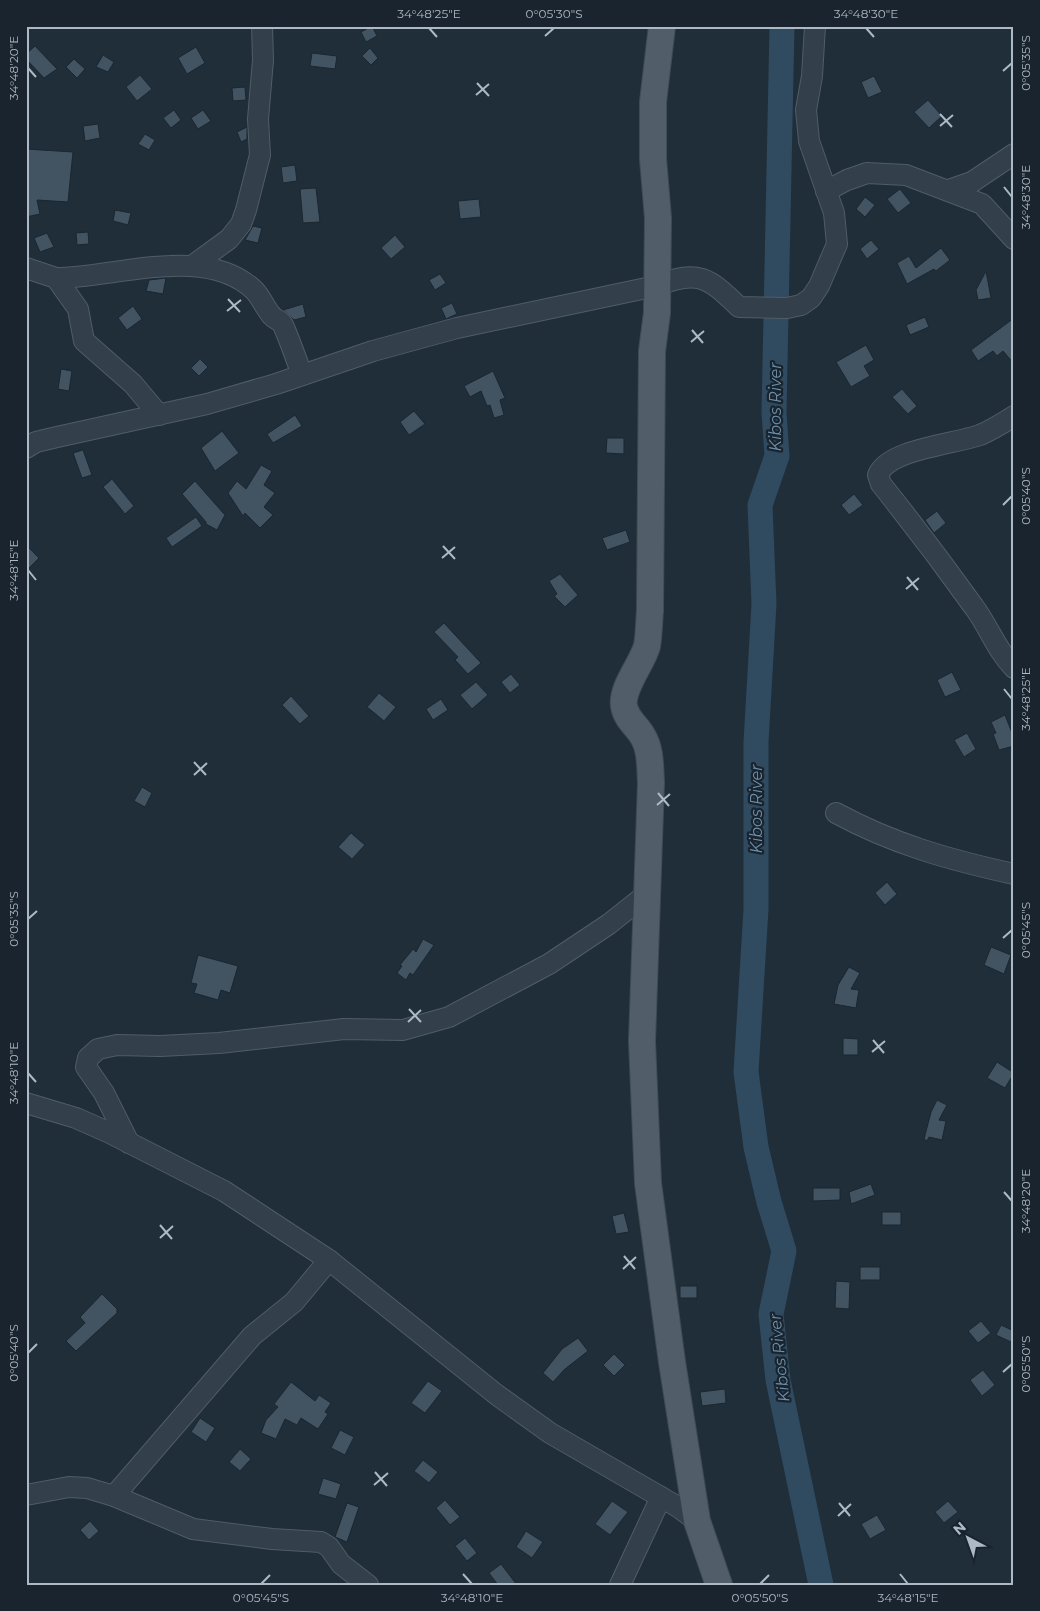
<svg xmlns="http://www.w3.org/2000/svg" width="1040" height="1611" font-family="Montserrat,sans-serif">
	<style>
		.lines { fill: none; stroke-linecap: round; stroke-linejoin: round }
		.river { stroke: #304a60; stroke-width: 25 }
		.building { fill: #425361; stroke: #1b2630 }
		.minor-casing { stroke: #505d67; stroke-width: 22 }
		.major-casing { stroke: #3f4b56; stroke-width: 28 }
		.minor { stroke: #333f4a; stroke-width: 20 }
		.major { stroke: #515e6a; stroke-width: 26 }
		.ticks { fill: none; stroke: #adbac6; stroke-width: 2 }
		.labels { text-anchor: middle; stroke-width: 4.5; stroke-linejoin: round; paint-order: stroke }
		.water-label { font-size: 16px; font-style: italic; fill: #6c90ac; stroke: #19242e }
		.neatline { fill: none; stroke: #adbac6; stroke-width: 2 }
		.ticks-label { font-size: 12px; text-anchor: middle; fill: #adbac6 }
	</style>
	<rect width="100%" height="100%" fill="#1f2e39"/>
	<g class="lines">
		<polyline class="river" points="782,26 774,412 777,456 760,505 764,604 756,742 756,909 746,1072 756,1147 769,1202 784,1251 771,1314 778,1380 821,1585"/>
	</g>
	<g class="building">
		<polygon points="372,26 377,36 366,42 361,32"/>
		<polygon points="35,46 57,69 44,78 26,59 26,54"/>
		<polygon points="196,47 205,63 187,74 178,58"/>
		<polygon points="370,48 378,58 371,65 362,56"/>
		<polygon points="312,53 337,56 335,69 310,66"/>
		<polygon points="103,55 114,62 108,72 96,67"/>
		<polygon points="74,59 85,69 77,78 66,67"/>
		<polygon points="140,75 152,89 137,101 126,87"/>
		<polygon points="874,76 882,92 868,98 861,82"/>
		<polygon points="245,87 246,100 233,101 232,88"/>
		<polygon points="928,100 942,116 929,128 914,112"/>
		<polygon points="174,110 181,120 171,128 163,118"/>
		<polygon points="203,110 211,121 198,129 191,118"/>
		<polygon points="98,124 100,138 85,141 83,126"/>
		<polygon points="247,127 247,139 241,142 237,132"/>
		<polygon points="145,134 155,140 149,150 138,144"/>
		<polygon points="26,149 73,152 68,202 37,200 40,214 26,217"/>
		<polygon points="295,165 297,181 283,183 281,167"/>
		<polygon points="316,188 320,222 303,223 300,189"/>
		<polygon points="900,189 911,203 898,213 887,199"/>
		<polygon points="865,197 875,205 865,217 856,209"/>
		<polygon points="479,199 481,217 460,219 458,201"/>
		<polygon points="115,210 131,213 128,225 113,221"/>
		<polygon points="253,226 262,228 258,243 245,240"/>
		<polygon points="88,232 89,244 77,245 76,233"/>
		<polygon points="47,233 54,247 40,252 34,238"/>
		<polygon points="395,235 405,247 391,259 381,248"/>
		<polygon points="871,240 879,249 867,259 860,249"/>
		<polygon points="941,248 950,260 936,271 934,269 907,284 897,263 909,256 916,268"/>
		<polygon points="986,271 991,298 978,300 976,290"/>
		<polygon points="440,274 446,283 435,290 429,280"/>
		<polygon points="166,278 163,294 146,291 149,280"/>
		<polygon points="452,303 457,314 446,319 441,308"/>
		<polygon points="303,304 306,317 294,320 283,310"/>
		<polygon points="133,306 142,319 127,330 118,318"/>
		<polygon points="925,317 929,327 910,335 906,325"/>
		<polygon points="1014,318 1014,364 1003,351 997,356 993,351 978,361 971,350"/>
		<polygon points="866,345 874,360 864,366 870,376 851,387 836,362"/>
		<polygon points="200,359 208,367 199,376 191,368"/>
		<polygon points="61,369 72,371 69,391 58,389"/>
		<polygon points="493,371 505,398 500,400 504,415 494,418 490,405 487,406 481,391 470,397 464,386"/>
		<polygon points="902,389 917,406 908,414 892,397"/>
		<polygon points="414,411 425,424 409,435 400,422"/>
		<polygon points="295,415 302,426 273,443 267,434"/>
		<polygon points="222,431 239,453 215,471 201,448"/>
		<polygon points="607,438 624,438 624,454 606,453"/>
		<polygon points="83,450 92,475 82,478 73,453"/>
		<polygon points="261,465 272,471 264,485 275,493 264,507 273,515 260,528 245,513 243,516 228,493 237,481 246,489"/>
		<polygon points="112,479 134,506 125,514 103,487"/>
		<polygon points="195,481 225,515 217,530 206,524 206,522 182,494"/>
		<polygon points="854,494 863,505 849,515 841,505"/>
		<polygon points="937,511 946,523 934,533 925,520"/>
		<polygon points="196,517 202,526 172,547 166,538"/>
		<polygon points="626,530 630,542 607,550 602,538"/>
		<polygon points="26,545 39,558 26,571"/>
		<polygon points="560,574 578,595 565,607 554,596 557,594 549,581"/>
		<polygon points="444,623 481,663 468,674 455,660 458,657 434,632"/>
		<polygon points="952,672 961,690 945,697 937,680"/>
		<polygon points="511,674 520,685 510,693 501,682"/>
		<polygon points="476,682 488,695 472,709 460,695"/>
		<polygon points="379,693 396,707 384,721 367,707"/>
		<polygon points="291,696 309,716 300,724 282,705"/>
		<polygon points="441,699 448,710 433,720 426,709"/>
		<polygon points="1005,715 1014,738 1014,746 999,750 993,734 996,733 991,722"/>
		<polygon points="967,733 976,749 964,757 954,740"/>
		<polygon points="142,787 152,793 145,807 134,801"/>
		<polygon points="351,833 365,845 352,859 338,847"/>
		<polygon points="887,882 897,894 885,905 875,893"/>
		<polygon points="423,939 434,945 413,975 410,973 406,980 397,973 402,966 400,965 413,949 416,952"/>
		<polygon points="991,947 1011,955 1004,974 984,965"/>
		<polygon points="198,955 238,966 230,993 221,990 218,1000 194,993 197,984 191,983"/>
		<polygon points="849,967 860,973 851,989 859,990 856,1008 834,1004 838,985"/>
		<polygon points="843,1038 858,1039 858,1055 843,1055"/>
		<polygon points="997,1062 1014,1073 1005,1088 987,1078"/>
		<polygon points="937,1100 947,1105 939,1120 946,1121 942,1140 929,1137 927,1141 924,1139 931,1112"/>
		<polygon points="871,1184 875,1195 851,1204 849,1192"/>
		<polygon points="813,1188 840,1188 840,1200 813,1201"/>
		<rect x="882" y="1212" width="19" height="13"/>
		<polygon points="624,1213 629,1232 616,1234 612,1216"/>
		<rect x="860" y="1267" width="20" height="13"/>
		<polygon points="836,1281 850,1282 849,1309 835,1308"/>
		<rect x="680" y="1286" width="17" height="12"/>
		<polygon points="102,1294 117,1309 117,1313 76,1351 66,1341 85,1323 80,1317"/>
		<polygon points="981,1321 991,1333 978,1343 968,1331"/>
		<polygon points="1001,1325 1014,1331 1011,1342 996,1335"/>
		<polygon points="578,1338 588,1351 565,1369 553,1382 543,1373 562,1349"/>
		<polygon points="614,1354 625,1365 614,1376 603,1365"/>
		<polygon points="983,1370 995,1385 982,1396 970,1380"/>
		<polygon points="428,1381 442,1391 425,1413 411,1403"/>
		<polygon points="291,1382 315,1401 319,1395 331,1403 325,1412 328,1414 318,1429 301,1418 297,1425 285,1419 276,1439 261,1433 266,1420 278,1407 274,1404"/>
		<polygon points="725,1389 726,1403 702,1406 700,1392"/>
		<polygon points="200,1418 215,1428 206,1442 191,1432"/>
		<polygon points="340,1430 354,1437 345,1455 331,1448"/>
		<polygon points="240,1449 251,1459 240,1471 229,1462"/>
		<polygon points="423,1460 438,1472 429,1483 414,1471"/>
		<polygon points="323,1478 341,1484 336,1499 318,1494"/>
		<polygon points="445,1500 460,1517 450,1525 436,1508"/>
		<polygon points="612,1501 628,1512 610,1535 595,1524"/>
		<polygon points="948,1501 958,1512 944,1523 935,1512"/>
		<polygon points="347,1503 359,1507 347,1542 335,1537"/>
		<polygon points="877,1515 886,1530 870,1539 861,1524"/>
		<polygon points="90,1521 99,1531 89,1540 80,1530"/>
		<polygon points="526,1531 543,1542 532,1558 516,1547"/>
		<polygon points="465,1538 477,1553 467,1561 455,1546"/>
		<polygon points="501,1564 517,1585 498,1585 489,1573"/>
	</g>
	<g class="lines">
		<g class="minor-casing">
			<g id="minor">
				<polyline points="949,190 972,182 1014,154"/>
				<polyline points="826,191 847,180 867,173 906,175 982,204 1014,239"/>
				<polyline points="192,266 229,239 241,224 246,210 260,155 258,119 263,60 262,26"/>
				<polyline points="26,268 56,278 78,309 84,341 133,384 159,415"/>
				<path d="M56,278c58,0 151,-35 199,13 7,8 10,17 17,25 3,4 9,4 11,9 7,16 13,33 19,50"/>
				<path d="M1014,416c-11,7 -22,14 -34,19 -25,9 -92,14 -102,40l3,9c32,40 63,81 93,123 15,20 23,44 40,61"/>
				<path d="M26,448l10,-6 21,-5 150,-33 69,-20 97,-33 84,-23 199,-42c42,-17 52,-9 83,21l48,1 14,-3 10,-7 8,-12 18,-42 -3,-31 -25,-72 -3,-31 6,-34 3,-50"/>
				<path d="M836,813c57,31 114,47 178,61"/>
				<polyline points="26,1103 76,1118 110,1133 224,1191 329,1260 497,1395 550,1433 678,1507 697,1521"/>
				<polyline points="129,1143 104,1093 86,1067 88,1058 98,1049 117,1045 160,1046 219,1043 344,1029 403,1030 449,1017 549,964 609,924 648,893"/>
				<polyline points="26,1495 69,1487 87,1488 114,1496 193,1529 272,1539 321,1542 329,1547 341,1564 368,1585"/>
				<polyline points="114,1496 252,1336 294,1302 329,1260"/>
				<polyline points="620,1585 661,1497"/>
			</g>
		</g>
		<g class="major-casing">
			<path id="major" d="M662,26l-9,76v57l5,59 -1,95 -5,38 -2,260c-1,11 -1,24 -3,35 -5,18 -26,42 -23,60 2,13 12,19 18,29 9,14 8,31 9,48l-9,258 6,142 24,179 25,159 22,64"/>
		</g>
		<use href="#minor" class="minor"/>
		<use href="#major" class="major"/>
	</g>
	<path class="ticks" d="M429,28l8,9M866,28l8,9M545,36l9,-8M28,68l8,9M1003,71l9,-8M477,83l12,13M476,95l13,-11M940,114l12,13M940,126l13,-11M1004,187l8,10M228,299l12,13M227,311l14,-11M692,330l11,13M691,342l13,-11M1003,505l9,-9M443,546l12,13M442,558l13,-11M28,570l8,10M907,577l11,13M906,589l13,-11M1004,689l8,10M194,762l12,13M194,775l13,-12M658,793l11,13M657,805l13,-11M28,919l9,-8M1003,938l9,-8M409,1009l12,13M408,1022l13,-12M873,1040l11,13M872,1052l13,-11M28,1073l8,9M1004,1192l8,9M160,1225l12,14M160,1238l13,-12M624,1256l11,13M623,1269l13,-12M28,1353l9,-9M1003,1372l9,-8M375,1472l12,14M374,1485l14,-12M839,1503l11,13M838,1516l13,-12M463,1574l9,10M900,1574l8,10M261,1584l9,-9M760,1584l9,-9"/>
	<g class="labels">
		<g class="water-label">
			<text transform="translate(775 407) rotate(-90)" y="6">Kibos River</text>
			<text transform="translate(756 809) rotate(-90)" y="6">Kibos River</text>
			<text transform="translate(779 1358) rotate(-96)" y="6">Kibos River</text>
		</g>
	</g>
	<rect width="1040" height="1611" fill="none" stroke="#19242e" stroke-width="55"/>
	<g transform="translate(968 1538) rotate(319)" stroke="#19242e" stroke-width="4" paint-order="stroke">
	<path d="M0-4L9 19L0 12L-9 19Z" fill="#adbac6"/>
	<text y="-8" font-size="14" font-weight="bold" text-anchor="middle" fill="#adbac6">N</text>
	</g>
	<rect x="28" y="28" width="984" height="1556" class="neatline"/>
	<g class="ticks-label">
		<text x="429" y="18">34°48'25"E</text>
		<text x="554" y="18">0°05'30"S</text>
		<text x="866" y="18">34°48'30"E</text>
		<text transform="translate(1026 63) rotate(-90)" y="4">0°05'35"S</text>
		<text transform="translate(14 68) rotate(-90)" y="4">34°48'20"E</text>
		<text transform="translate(1026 197) rotate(-90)" y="4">34°48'30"E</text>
		<text transform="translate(1026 496) rotate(-90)" y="4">0°05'40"S</text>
		<text transform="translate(14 570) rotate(-90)" y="4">34°48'15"E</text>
		<text transform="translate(1026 699) rotate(-90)" y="4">34°48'25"E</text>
		<text transform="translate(14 919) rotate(-90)" y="4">0°05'35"S</text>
		<text transform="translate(1026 930) rotate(-90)" y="4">0°05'45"S</text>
		<text transform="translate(14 1073) rotate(-90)" y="4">34°48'10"E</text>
		<text transform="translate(1026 1201) rotate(-90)" y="4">34°48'20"E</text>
		<text transform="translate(14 1353) rotate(-90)" y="4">0°05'40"S</text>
		<text transform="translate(1026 1364) rotate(-90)" y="4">0°05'50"S</text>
		<text x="261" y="1602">0°05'45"S</text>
		<text x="472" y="1602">34°48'10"E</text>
		<text x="760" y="1602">0°05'50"S</text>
		<text x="908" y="1602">34°48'15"E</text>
	</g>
</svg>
